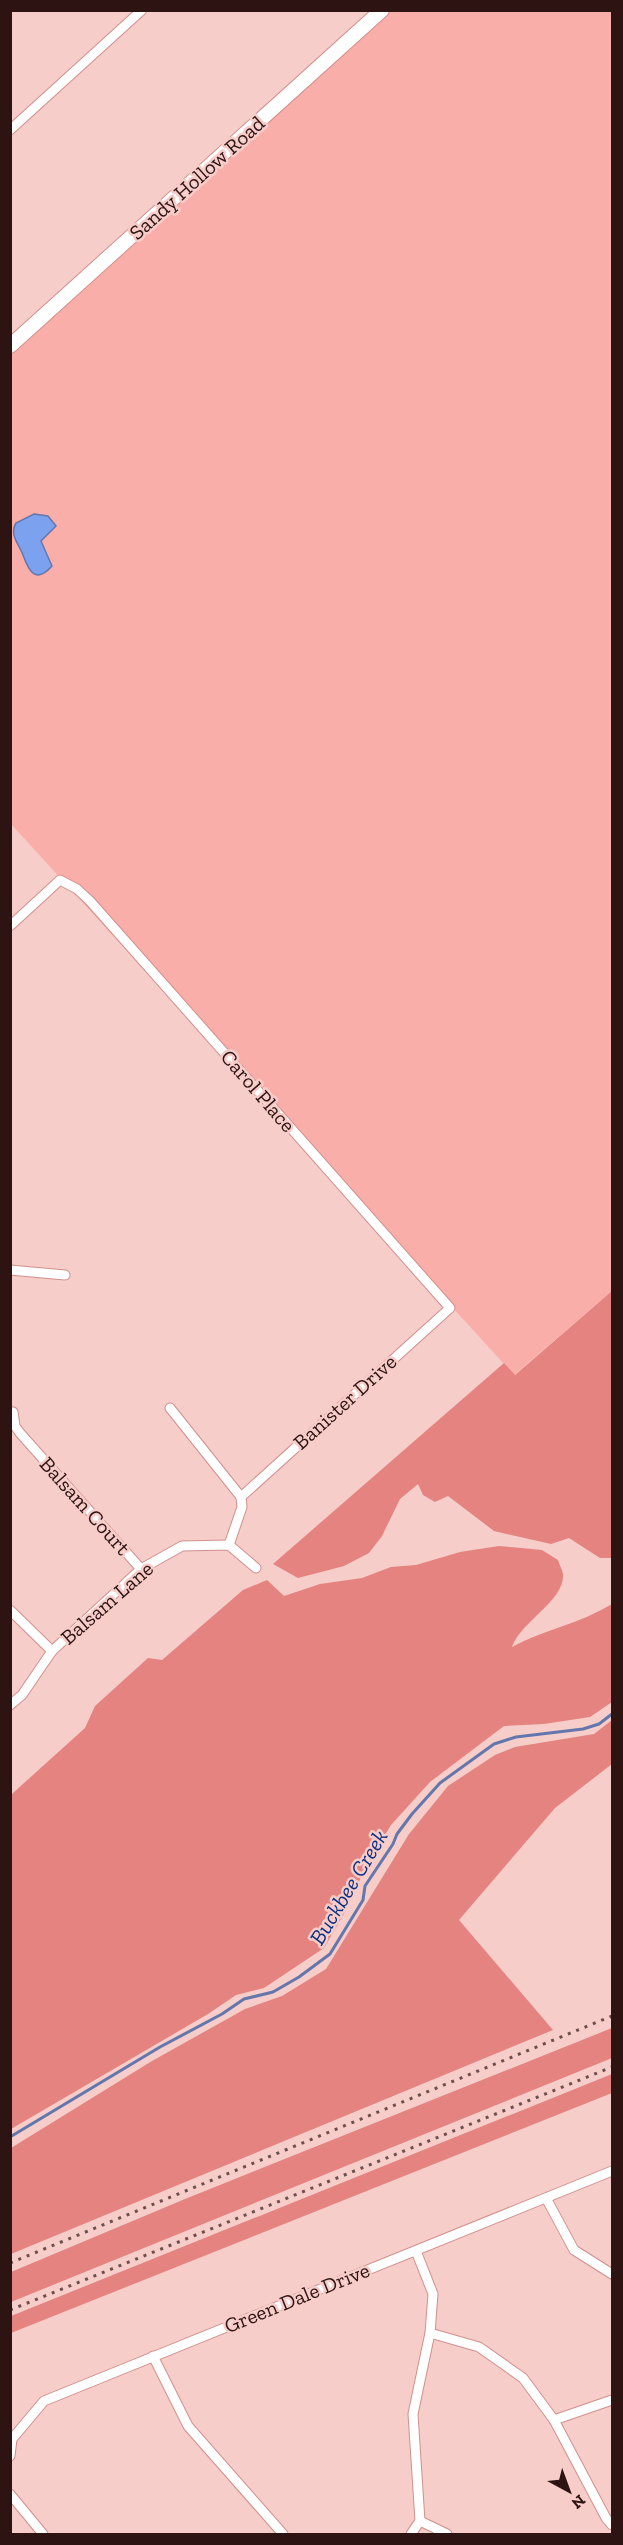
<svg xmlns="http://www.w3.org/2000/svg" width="623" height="2545" font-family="'Zilla Slab',serif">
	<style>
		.green { fill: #faaeaa }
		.forest { fill: #e4837f }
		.water { fill: #7ca2ef; stroke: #6477ad; stroke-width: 1.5 }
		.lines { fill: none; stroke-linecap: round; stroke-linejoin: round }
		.stream { stroke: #6477ad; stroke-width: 3 }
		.street-casing { stroke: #d1908c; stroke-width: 11 }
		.secondary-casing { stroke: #d1908c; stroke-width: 16 }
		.street { stroke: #fff; stroke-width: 9 }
		.secondary { stroke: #fff; stroke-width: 14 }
		.rail { stroke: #6e4f4e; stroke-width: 3; stroke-dasharray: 3 6; stroke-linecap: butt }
		.labels { text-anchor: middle; stroke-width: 5; stroke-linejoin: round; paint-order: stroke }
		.street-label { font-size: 21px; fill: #2d1413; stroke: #f7cdc9 }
		.water-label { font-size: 22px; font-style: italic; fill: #0b3086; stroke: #f7cdc9 }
	</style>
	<rect width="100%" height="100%" fill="#f7cdc9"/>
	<polygon class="green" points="389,11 612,11 612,1291 514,1375 11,824 11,351"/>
	<g class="forest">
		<polygon points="612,1291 612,1558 600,1558 569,1538 551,1544 494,1531 448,1496 435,1502 423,1495 418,1484 400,1499 382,1536 369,1553 344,1566 298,1578 273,1564 504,1363 515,1375"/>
		<path d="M499,1546l43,4 16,10c1,4 4,9 5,14 2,27 -42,47 -51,73 34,-18 67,-23 100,-43v98l-22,15 -46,7 -40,2 -74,56 -39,43 -24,39 -22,48 -21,36 -60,40 -28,7 -28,19 -197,115 -1,-332 3,-4 72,-65 10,-22 53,-48 14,2 81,-70 24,-10 17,16 36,-12 42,-6 29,-11 25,-2 44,-13z"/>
		<polygon points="612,1720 612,1764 555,1808 459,1920 553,2030 11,2254 11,2148 152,2061 245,2009 282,1996 326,1969 409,1834 448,1786 495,1755 515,1747 594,1734"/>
		<polygon points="612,2028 612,2058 11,2302 11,2272 185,2199"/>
		<polygon points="612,2074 612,2093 11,2333 11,2316"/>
	</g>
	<path class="water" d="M34,514l14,2 8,10 -15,15 11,25c-16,18 -23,6 -29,-11 -4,-11 -14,-20 -7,-32z"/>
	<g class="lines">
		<polyline class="stream" points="10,2137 160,2047 222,2014 244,1999 273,1992 299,1977 330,1954 363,1900 365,1886 393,1844 397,1834 412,1814 440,1783 494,1744 516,1737 583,1729 599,1724 612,1714"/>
		<g class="street-casing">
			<g id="street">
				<polyline points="10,130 142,10"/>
				<polyline points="10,926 60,880 77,889 90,901 450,1308 241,1497"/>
				<polyline points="10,1270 65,1275"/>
				<polyline points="170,1408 241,1497 242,1507 229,1545"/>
				<polyline points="13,1412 15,1426 20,1433 141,1569"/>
				<polyline points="10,1610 52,1651"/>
				<polyline points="10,1705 22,1695 52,1651 141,1569 182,1546 229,1545 256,1568"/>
				<polyline points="546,2198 574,2250 612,2274"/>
				<polyline points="430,2333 479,2347 523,2378 554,2420 606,2518 612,2525"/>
				<polyline points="153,2356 188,2426 283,2534"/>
				<polyline points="554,2420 612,2400"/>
				<polyline points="10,2456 12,2439 44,2401 612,2171"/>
				<polyline points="10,2494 43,2534"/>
				<polyline points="420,2521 447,2534"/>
				<polyline points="411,2534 420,2521 413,2414 430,2333 433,2294 416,2251"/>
			</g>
		</g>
		<g class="secondary-casing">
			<polyline id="secondary" points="10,346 382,10"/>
		</g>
		<use href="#street" class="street"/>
		<use href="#secondary" class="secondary"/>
		<g class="rail">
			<polyline points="10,2263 612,2016"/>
			<polyline points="10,2310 612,2067"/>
		</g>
	</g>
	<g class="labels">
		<g class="street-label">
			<text transform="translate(197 178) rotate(-42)" y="7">Sandy Hollow Road</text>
			<text transform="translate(258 1091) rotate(49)" y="7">Carol Place</text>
			<text transform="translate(345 1402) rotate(-42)" y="7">Banister Drive</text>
			<text transform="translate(85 1506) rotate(48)" y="7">Balsam Court</text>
			<text transform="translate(107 1603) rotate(-41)" y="7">Balsam Lane</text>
			<text transform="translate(297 2298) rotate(-22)" y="7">Green Dale Drive</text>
		</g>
		<g class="water-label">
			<text transform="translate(348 1887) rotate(-59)" y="8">Buckbee Creek</text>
		</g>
	</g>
	<rect width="623" height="2545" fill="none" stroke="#2d1413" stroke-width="24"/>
	<g transform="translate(569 2491) rotate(139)" stroke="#f7cdc9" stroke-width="4.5" paint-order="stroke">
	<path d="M0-4.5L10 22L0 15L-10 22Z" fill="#2d1413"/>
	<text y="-9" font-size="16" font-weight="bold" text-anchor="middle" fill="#2d1413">N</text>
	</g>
</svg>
